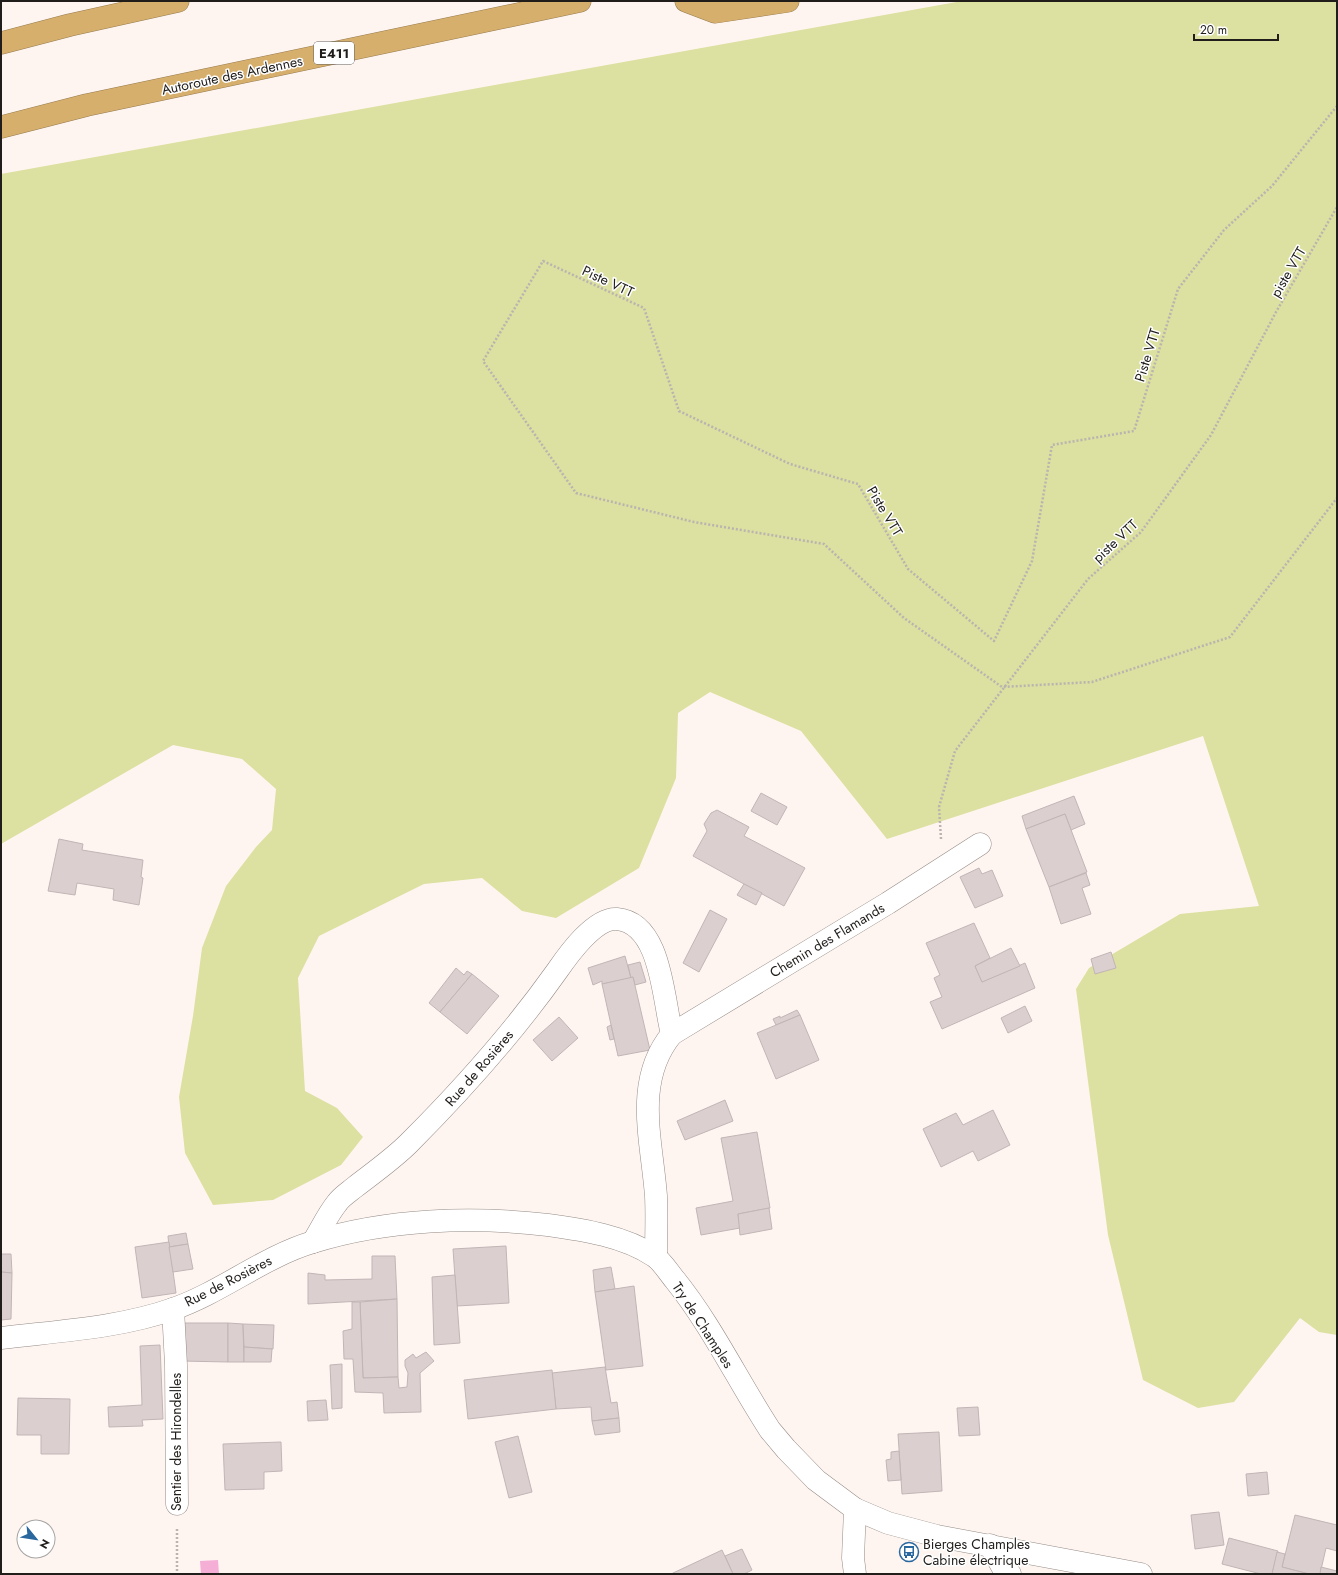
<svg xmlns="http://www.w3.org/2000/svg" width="1338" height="1575" font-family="Jost,sans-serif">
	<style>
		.green { fill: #dce0a0 }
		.water { fill: #f5aed6 }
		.building { fill: #dccfcf; stroke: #c2b5b6 }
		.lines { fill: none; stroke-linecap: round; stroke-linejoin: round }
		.minor-casing { stroke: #958b86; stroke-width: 23 }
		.highway-casing { stroke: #977c50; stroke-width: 23 }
		.path { stroke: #bab3b0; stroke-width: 2.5; stroke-dasharray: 2 2; stroke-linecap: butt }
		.minor { stroke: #fff; stroke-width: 22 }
		.highway { stroke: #d7af6c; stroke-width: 22 }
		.labels { text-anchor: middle; stroke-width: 3; stroke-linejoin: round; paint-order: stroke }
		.shield { fill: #fff; stroke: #63615f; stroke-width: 1 }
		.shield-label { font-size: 13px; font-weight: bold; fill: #201d1b }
		.street-label { font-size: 14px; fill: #201d1b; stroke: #fff }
		.poi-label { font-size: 14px; fill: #201d1b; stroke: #fff; text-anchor: start }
	</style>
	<rect width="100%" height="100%" fill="#fef5f1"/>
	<polygon class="green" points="962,1 1337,1 1337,1335 1319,1332 1300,1318 1234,1402 1198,1408 1143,1380 1108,1235 1076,989 1089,968 1180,914 1259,906 1203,736 887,839 801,731 710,692 678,713 676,778 639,868 556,918 522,911 482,878 424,884 319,936 298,978 305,1091 337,1108 363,1137 341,1165 273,1200 213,1205 185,1153 179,1097 193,1016 202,948 226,886 256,847 272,830 276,789 242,759 173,745 1,844 1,174"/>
	<polygon class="water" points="218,1560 219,1574 201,1574 200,1561"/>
	<g class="building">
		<polygon points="761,793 787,807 777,825 751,811"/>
		<polygon points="1074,796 1085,824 1071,830 1065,814 1026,829 1022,816"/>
		<polygon points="717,810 749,827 744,836 805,868 784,906 693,856 707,831 704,824 711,813"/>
		<polygon points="1065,814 1087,872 1049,887 1026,829"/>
		<polygon points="59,839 83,844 82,850 143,860 141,877 143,878 139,905 113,900 114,889 77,883 75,895 48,891"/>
		<polygon points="979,868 982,874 992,870 1003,896 975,908 960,877"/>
		<polygon points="1086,873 1090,885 1082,888 1091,914 1061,924 1049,887"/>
		<polygon points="744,884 762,893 756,905 737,895"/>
		<polygon points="710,910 727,919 699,972 683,963"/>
		<polygon points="974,923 990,958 975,966 982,982 1025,963 1035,988 942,1029 930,1002 942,997 934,978 940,975 926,943"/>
		<polygon points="1011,948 1020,966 982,982 975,966"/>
		<polygon points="1111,952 1116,968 1095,974 1091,959"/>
		<polygon points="625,956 631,978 602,984 602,981 593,985 588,968"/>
		<polygon points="640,962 646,982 635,985 633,977 631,978 628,965"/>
		<polygon points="456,968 464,975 467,971 472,974 440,1012 429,1003"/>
		<polygon points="472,974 499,996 467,1034 440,1012"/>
		<polygon points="633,977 650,1050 618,1056 602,984"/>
		<polygon points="1025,1006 1032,1021 1008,1033 1001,1018"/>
		<polygon points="797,1010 800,1015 776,1025 773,1019 780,1016 780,1018"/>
		<polygon points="800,1015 819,1060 776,1079 757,1033"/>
		<polygon points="559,1017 578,1038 552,1061 533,1040"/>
		<polygon points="611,1025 614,1039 610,1040 607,1027"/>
		<polygon points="725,1100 733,1121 685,1140 677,1121"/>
		<polygon points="993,1110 1010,1145 978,1161 973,1151 941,1167 923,1129 956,1113 963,1125"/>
		<polygon points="757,1132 770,1208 738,1214 740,1228 701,1235 696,1208 733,1201 721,1138"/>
		<polygon points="769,1208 772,1229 740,1235 738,1214"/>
		<polygon points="186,1233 188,1244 169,1247 168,1236"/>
		<polygon points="169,1242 176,1293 142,1298 135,1247"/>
		<polygon points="188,1244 193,1269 173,1272 169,1247"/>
		<polygon points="506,1246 509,1303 457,1306 453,1249"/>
		<polygon points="1,1254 11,1254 12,1273 1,1272"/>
		<polygon points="372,1256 395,1256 397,1299 308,1304 308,1273 325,1275 325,1280 372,1279"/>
		<polygon points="611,1267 615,1289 595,1292 593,1270"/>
		<polygon points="1,1272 12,1273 11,1319 1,1320"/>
		<polygon points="455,1275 460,1343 434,1345 432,1277"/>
		<polygon points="634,1286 643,1366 606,1370 595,1292"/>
		<polygon points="397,1299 398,1377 363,1378 360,1302"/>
		<polygon points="352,1302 360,1302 363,1378 398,1377 399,1388 407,1387 408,1373 405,1366 405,1360 413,1354 416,1358 426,1352 434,1361 420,1373 421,1412 384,1413 383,1393 355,1392 353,1359 344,1359 343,1331 352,1329"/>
		<polygon points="181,1323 228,1323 228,1362 181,1361"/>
		<polygon points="228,1323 243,1324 244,1362 228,1362"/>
		<polygon points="243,1324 274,1325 273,1349 244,1347"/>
		<polygon points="160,1345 163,1419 142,1420 143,1426 109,1427 108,1407 142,1405 140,1346"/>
		<polygon points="244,1347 272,1349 271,1362 244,1362"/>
		<polygon points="342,1364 342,1408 332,1409 330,1365"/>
		<polygon points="605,1367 611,1403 617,1402 619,1418 592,1421 591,1407 556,1409 552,1373"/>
		<polygon points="552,1370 556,1409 468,1419 464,1380"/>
		<polygon points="18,1398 70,1399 69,1454 41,1454 41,1435 17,1435"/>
		<polygon points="326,1400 328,1420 308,1421 307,1401"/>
		<polygon points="978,1407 980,1435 959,1436 957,1408"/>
		<polygon points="619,1418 620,1432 595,1435 592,1421"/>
		<polygon points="939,1432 942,1491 902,1494 898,1434"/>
		<polygon points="518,1436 532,1492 509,1498 495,1442"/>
		<polygon points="281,1442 282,1471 264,1472 264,1489 225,1490 223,1444"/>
		<polygon points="899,1451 901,1480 888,1481 886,1460 891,1459 891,1452"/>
		<polygon points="1267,1472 1269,1494 1248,1496 1246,1474"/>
		<polygon points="1219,1512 1224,1545 1195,1549 1191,1515"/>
		<polygon points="1295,1515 1337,1525 1337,1551 1326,1548 1320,1574 1309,1574 1282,1567"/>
		<polygon points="1229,1538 1278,1551 1272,1574 1261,1574 1222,1564"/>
		<polygon points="742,1549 752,1570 744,1574 733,1574 725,1556"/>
		<polygon points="722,1550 733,1574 671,1574"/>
		<polygon points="1277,1552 1285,1554 1282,1567 1309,1574 1272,1574"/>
		<polygon points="933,1558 943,1559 942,1566 931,1565"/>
		<polygon points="1321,1567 1337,1571 1337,1574 1320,1574"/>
	</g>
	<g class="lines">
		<g class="minor-casing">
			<g id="minor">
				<polyline points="672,1034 888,903 980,844"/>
				<path d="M313,1242c8,-13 15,-28 24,-39 4,-6 12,-11 18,-16 18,-14 38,-28 54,-44 54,-54 104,-110 148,-172 11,-16 38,-54 60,-52 45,4 46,82 55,115 -39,47 -20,107 -16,162 1,20 0,41 0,61"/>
				<polyline points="173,1309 176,1365 177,1504"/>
				<path d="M1,1338c57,-7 118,-10 172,-29 49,-17 90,-52 140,-67 74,-23 159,-26 235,-17 36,5 76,11 106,31 8,5 15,17 21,24 37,46 63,101 95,150l16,19 30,31 39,29 33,14 49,13 204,38"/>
				<polyline points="855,1509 853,1558 855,1574"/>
				<polyline points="990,1545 1003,1568 1010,1574"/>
			</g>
		</g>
		<g class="highway-casing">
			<g id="highway">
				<polyline points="686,1 715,12 788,1"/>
				<polyline points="1,43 70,25 178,1"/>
				<polyline points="1,127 87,105 580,1"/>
			</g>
		</g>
		<g class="path">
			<polyline points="1337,106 1272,186 1224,230 1178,289 1134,431 1052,445 1032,561 994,641 908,569 858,484 790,464 679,411 644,308 543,261 483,361 576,493 694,522 824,544 904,618 1002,687 1092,682 1230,637 1337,498"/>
			<polyline points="941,839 939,807 955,751 1088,579 1141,532 1211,435 1276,312 1337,207"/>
			<polyline points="177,1529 177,1574"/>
		</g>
		<use href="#minor" class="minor"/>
		<use href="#highway" class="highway"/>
	</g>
	<defs>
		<g id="bus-ring" transform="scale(1)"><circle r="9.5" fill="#fff" stroke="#2a679e" stroke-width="1.5"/><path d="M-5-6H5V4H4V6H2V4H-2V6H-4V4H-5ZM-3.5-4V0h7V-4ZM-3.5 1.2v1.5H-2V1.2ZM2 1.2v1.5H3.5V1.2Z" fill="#2a679e"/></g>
	</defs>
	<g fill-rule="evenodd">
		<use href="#bus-ring" x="909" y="1552"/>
	</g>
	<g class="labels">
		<rect class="shield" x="314" y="42" width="40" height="22" rx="3"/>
		<g class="shield-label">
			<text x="334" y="58">E411</text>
		</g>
		<g class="street-label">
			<text transform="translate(232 75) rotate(-12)" y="5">Autoroute des Ardennes</text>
			<text transform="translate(1288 272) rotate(-60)" y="5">piste VTT</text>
			<text transform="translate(608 281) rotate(25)" y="5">Piste VTT</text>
			<text transform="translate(1147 355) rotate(-73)" y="5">Piste VTT</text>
			<text transform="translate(885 511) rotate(59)" y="5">Piste VTT</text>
			<text transform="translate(1115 541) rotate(-43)" y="5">piste VTT</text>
			<text transform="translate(827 940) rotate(-31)" y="5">Chemin des Flamands</text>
			<text transform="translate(479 1068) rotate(-49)" y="5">Rue de Rosières</text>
			<text transform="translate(228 1281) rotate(-27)" y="5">Rue de Rosières</text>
			<text transform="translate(703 1325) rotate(57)" y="5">Try de Champles</text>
			<text transform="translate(176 1442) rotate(-90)" y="5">Sentier des Hirondelles</text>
		</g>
		<g class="poi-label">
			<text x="923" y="1549">Bierges Champles<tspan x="923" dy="16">Cabine électrique</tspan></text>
		</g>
	</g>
	<rect width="1338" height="1575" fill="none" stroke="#201d1b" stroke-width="4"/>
	<g transform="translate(36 1539) rotate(120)"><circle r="19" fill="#ffffff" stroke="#a6a5a4"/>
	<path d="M0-3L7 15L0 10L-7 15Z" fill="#2a679e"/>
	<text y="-6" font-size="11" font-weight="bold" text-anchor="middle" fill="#201d1b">N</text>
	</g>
	<path d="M1194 34v6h84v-6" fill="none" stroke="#201d1b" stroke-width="2"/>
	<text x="1200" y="34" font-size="12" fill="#201d1b" stroke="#ffffff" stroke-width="3" paint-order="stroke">20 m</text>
</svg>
